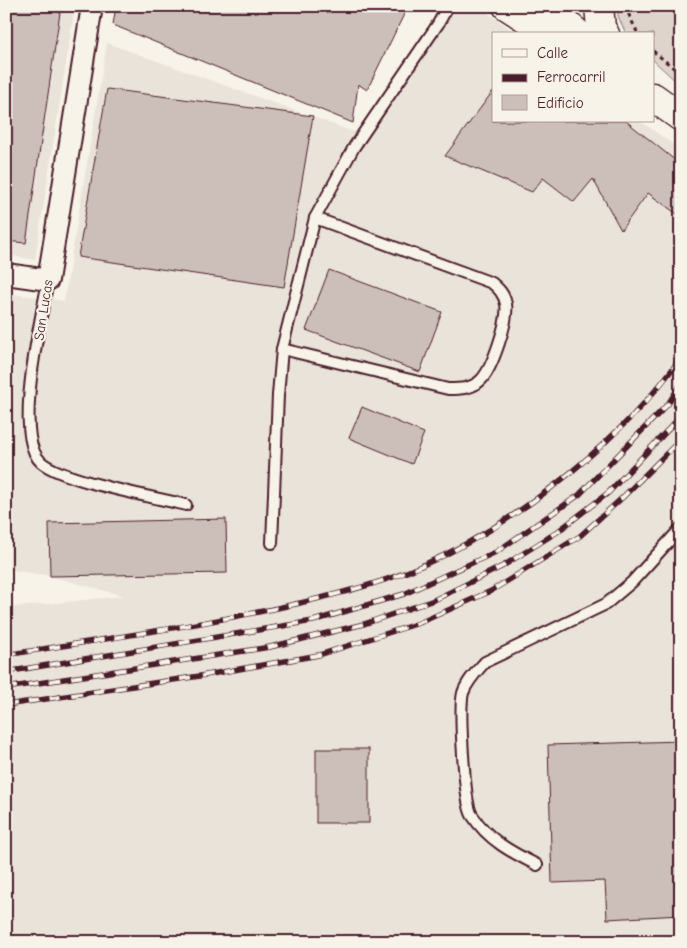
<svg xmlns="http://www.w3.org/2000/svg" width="687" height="948" font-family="'Comic Neue',sans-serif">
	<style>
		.built { fill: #eae3da }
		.green { fill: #ded4cc; stroke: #947a7c }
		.building { fill: #ccbfb9; stroke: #4a1f2b }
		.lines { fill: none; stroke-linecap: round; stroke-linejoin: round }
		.lane-casing { stroke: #4a1f2b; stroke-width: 14 }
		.street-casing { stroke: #4a1f2b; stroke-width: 24 }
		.primary-casing { stroke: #4a1f2b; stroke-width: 31 }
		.path { stroke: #4a1f2b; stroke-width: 3; stroke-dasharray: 4 4; stroke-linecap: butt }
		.lane { stroke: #f7f3e8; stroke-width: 10 }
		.street { stroke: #f7f3e8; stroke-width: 20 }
		.primary { stroke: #f7f3e8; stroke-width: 28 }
		.rail-casing { stroke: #4a1f2b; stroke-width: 5.5 }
		.rail { stroke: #f7f3e8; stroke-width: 4; stroke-dasharray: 11; stroke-linecap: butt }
		.labels { text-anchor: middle; stroke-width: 4.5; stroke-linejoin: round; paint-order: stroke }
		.street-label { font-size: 14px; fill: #4a1f2b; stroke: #f7f3e8 }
	</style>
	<rect width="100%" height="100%" fill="#f7f3e8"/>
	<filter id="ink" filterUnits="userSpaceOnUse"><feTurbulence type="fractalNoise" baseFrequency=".02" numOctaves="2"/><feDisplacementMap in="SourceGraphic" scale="10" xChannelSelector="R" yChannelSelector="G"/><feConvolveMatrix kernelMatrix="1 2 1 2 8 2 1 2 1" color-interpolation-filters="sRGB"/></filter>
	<g filter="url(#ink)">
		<g class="built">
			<polygon points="6,6 75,6 35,260 6,255"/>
			<polygon points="458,6 478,6 517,34 493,34 493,121 640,121 681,150 681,942 6,942 6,608 124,596 50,576 6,569 6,293 64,301 107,43 365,136"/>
		</g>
		<polygon class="green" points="618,6 681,6 681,86 653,60 653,34 626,34 618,16"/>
		<g class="building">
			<polygon points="6,6 61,6 26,243 6,241"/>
			<polygon points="116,6 408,6 367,90 358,84 353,123 113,25"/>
			<polygon points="107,89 313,116 284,287 78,257"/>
			<polygon points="493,91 493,121 626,121 681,165 681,217 648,193 621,230 593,179 574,202 543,178 532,192 445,156"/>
			<polygon points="329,270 442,312 420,372 306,330"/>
			<polygon points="362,407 424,433 412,464 349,438"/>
			<polygon points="226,519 227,573 50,576 49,523"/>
			<polygon points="681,741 681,915 607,919 605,881 552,883 548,745"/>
			<rect x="316" y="749" width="53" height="74"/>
		</g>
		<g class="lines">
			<g class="lane-casing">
				<g id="lane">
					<path d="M48,280c-6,37 -36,156 -7,182 22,19 113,35 145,43"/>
					<path d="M282,349l166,40c11,0 24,0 33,-9 11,-11 28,-60 25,-76 -2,-10 -7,-15 -14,-21l-177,-65"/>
					<polyline points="272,543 278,395 282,349 315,218 354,147 438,24 448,6"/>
					<path d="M537,865c-26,-13 -49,-25 -65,-50 -8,-13 -13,-107 -9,-122 4,-12 14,-22 22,-31l121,-58 26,-22 49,-54"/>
				</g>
			</g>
			<g class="street-casing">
				<polyline id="street" points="6,274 48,280 92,6"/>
			</g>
			<g class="primary-casing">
				<g id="primary">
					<polyline points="507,6 551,34"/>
					<polyline points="545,6 578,34"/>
					<polyline points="599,6 601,28 605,34"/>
					<polyline points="653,97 681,117"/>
				</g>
			</g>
			<g class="path">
				<polyline points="629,6 629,15 638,34"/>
				<polyline points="653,51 681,74"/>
			</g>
			<use href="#lane" class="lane"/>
			<use href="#street" class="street"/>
			<use href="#primary" class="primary"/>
			<g class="rail-casing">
				<g id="rail">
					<path d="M6,655c98,-16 198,-30 294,-52 41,-10 83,-20 121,-37 55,-24 102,-55 149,-93 41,-34 81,-72 111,-116"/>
					<polyline points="6,672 313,621 404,594 496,552 579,495 668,404 681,384"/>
					<polyline points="6,688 270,647 364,624 434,600 503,566 557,532 608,493 681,416"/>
					<polyline points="6,705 200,676 319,655 419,623 491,591 580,536 622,498 681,439"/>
				</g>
			</g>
			<use href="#rail" class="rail"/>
		</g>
	</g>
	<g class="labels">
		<g class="street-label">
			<text transform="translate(43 310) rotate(-81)" y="5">San Lucas</text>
		</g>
	</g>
	<rect width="687" height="948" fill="none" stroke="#f7f3e8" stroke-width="25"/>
	<rect x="12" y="12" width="662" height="923" fill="none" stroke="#4a1f2b" stroke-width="2" filter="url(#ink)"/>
	<rect x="492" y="32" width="162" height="90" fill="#f7f3e8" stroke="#b29e9c"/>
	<rect x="502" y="49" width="25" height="8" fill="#f7f3e8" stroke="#b29e9c"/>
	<text x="537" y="58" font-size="15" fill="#4a1f2b">Calle</text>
	<rect x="502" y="74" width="25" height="8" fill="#4a1f2b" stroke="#b29e9c"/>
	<text x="537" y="82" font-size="15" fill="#4a1f2b">Ferrocarril</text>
	<rect x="502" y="95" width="25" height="15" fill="#ccbfb9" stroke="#b29e9c"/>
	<text x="537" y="108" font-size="15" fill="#4a1f2b">Edificio</text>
</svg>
